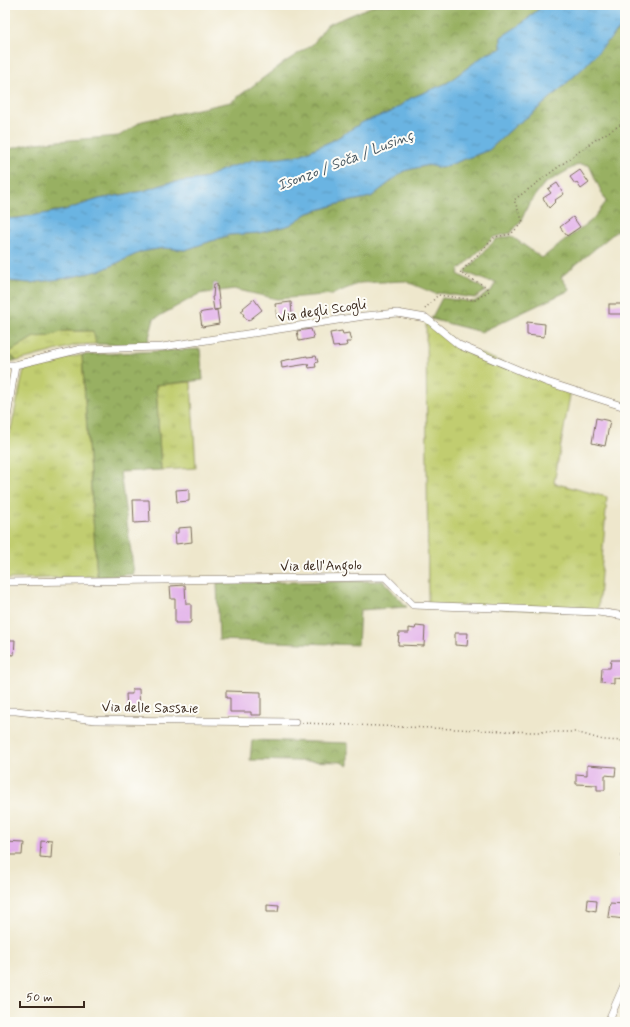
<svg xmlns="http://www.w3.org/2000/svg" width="630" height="1027" font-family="Mynerve,sans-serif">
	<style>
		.grass { fill: url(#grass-tufts); stroke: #7e7c46 }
		.forest { fill: url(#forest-crowns); stroke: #6a6d40 }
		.water { fill: url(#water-ripples); stroke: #526f80 }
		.building { fill: #e1ade9 }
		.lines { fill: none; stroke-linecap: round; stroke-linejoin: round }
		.street-casing { stroke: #7a6c5b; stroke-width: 8 }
		.path { stroke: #7a6c5b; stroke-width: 1.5; stroke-dasharray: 1 3; stroke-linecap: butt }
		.street { stroke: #fff; stroke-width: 7 }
		.labels { text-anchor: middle; stroke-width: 4; stroke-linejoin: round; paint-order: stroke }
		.street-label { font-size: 14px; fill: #3b2a1e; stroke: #fdfcf7 }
		.water-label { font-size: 15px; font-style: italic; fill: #4b5a63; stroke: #fdfcf7 }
	</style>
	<defs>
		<pattern id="grass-tufts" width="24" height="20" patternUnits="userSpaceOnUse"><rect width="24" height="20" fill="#c1cd6f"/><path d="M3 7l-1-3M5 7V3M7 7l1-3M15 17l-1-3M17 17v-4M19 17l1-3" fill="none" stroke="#a7b060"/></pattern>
		<pattern id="forest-crowns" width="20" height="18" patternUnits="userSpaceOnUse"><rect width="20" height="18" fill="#98b062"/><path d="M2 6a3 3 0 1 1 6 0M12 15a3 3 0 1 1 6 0" fill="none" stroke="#7d8f50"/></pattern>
		<pattern id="water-ripples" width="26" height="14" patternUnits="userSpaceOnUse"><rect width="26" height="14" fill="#6ab4e2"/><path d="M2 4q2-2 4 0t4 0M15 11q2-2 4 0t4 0" fill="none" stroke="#5893b7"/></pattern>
	</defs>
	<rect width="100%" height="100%" fill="#fdfcf7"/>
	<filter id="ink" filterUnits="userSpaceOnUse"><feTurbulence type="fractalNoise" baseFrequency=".025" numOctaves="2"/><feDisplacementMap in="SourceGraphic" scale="8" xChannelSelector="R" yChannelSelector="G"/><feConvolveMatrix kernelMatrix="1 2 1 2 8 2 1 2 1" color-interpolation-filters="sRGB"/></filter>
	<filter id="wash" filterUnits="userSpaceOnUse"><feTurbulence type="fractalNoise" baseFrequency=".012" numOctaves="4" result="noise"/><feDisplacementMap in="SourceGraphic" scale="16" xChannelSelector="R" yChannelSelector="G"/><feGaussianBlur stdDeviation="0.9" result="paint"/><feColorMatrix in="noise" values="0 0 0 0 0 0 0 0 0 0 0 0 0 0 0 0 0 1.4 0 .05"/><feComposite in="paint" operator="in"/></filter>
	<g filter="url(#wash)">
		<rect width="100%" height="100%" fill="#eee7cc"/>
		<g class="grass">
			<polygon points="426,318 459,345 571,390 554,483 607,497 598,612 428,606"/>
			<polygon points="64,331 94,331 96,344 77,345 17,361 8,353 34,337 49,336"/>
			<polygon points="82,355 97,577 5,579 5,456 24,370 46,362"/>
			<polygon points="191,382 196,468 161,470 156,385"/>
		</g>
		<g class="forest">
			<polygon points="375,5 543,5 523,23 501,37 501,49 486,54 447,83 411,98 391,112 363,122 334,140 300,155 227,168 202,179 168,183 143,191 99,199 65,210 19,218 5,219 5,150 35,143 119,136 142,121 231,102 282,64 313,44 327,25"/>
			<polygon points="625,23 625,224 561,277 570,290 481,332 431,319 442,298 474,302 491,291 496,282 487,281 465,272 496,239 511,236 542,258 592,220 606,202 589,165 579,164 544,184 529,203 521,221 511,233 494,237 459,270 458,274 478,285 486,291 475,298 438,293 436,294 405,281 360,283 333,294 277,299 234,289 199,294 154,319 147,345 96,344 93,331 64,331 49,336 34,337 8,353 17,361 5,361 5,282 9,281 30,283 67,278 102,270 141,252 163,248 185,250 229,235 259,233 290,225 308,213 342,203 371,197 404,171 428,165 441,168 489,150 516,125 533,113 557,92 583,68"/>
			<polygon points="200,349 203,380 156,385 161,470 120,472 134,574 97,577 82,355"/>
			<polygon points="383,581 407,607 360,610 358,645 219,640 217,583"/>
			<polygon points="252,740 348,743 348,766 341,762 250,760"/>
		</g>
		<polygon class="water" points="543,5 625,5 625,23 583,68 557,92 533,113 516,125 489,150 441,168 428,165 404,171 371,197 342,203 308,213 290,225 259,233 229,235 185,250 163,248 141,252 102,270 67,278 30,283 9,281 5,282 5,219 19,218 65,210 99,199 143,191 168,183 202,179 227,168 253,160 281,158 300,155 334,140 363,122 391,112 411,98 447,83 486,54 501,49 501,37 523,23"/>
		<g id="blocks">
			<g class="building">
				<polygon points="580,170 589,183 581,189 577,183 575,184 570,177"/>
				<polygon points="557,183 564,194 555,200 556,201 549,208 543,198 551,193 548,189"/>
				<polygon points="573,217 580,227 567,236 560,227"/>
				<polygon points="214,284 217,284 220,309 214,310 212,297 213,297"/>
				<polygon points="254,299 262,310 248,321 243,315 244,315 241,311 244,309 243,308"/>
				<polygon points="291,302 292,316 277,318 275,304"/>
				<rect x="609" y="304" width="16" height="10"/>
				<polygon points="217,310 219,324 202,327 200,313 203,312"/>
				<polygon points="527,322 545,324 544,337 527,335"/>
				<polygon points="311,329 314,338 299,341 297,331"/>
				<polygon points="342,331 343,334 349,333 351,342 346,342 347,345 345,346 333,347 330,333"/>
				<polygon points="307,356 307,357 316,356 318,362 315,363 316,367 309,368 308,364 282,368 281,361"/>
				<polygon points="596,418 610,421 605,446 592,443"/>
				<polygon points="189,489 189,501 177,502 176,490"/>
				<polygon points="133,500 149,500 150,522 134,523"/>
				<polygon points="191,527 192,542 176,544 175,533 178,533 178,528"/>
				<polygon points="185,585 186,604 191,604 191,621 190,623 175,623 175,599 171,599 170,586"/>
				<polygon points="416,626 425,627 424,646 398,645 399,633 409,633 409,628 415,629"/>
				<polygon points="455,633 468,633 467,646 455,645"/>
				<polygon points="5,640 15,640 14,655 5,654"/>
				<polygon points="611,660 621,660 621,665 625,665 625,679 613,678 613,684 601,683 602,668 610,668"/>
				<polygon points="132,689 139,689 140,711 127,711 126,694 132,694"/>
				<polygon points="226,691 261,692 261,715 251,715 251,712 230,712 230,698 226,698"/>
				<polygon points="587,765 616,767 615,776 605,775 605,790 597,790 597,785 576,784 576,774 587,775"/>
				<polygon points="5,841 23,842 22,855 5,855"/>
				<polygon points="41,841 52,842 51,858 40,857"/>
				<polygon points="587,899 597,900 596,911 586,909"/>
				<polygon points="610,902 625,903 624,919 608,917"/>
				<polygon points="267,904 279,905 278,911 267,911"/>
			</g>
		</g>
	</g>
	<g filter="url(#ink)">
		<use href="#blocks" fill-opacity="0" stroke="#7a6c5b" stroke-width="1"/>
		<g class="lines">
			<g class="street-casing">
				<g id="street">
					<polyline points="5,365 15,365 81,349 162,347 364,316 397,313 426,318 459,345 547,382 625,407"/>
					<polyline points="5,431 15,365"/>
					<polyline points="5,582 385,577 413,605 598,612 625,616"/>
					<polyline points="5,711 16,711 96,720 295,722"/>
					<polyline points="625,819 625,876"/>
					<polyline points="608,1022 625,983"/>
				</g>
			</g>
			<g class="path">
				<polyline points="425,309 438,295 475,300 489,291 485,286 460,273 495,237 511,234 523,222 514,200 592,142 620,125 625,110"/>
				<polyline points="302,723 533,732 576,732 603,740 625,741"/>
			</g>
			<use href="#street" class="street"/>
		</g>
	</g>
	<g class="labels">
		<g class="street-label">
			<text transform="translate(322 310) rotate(-9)" y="5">Via degli Scogli</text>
			<text transform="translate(321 565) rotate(-1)" y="5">Via dell'Angolo</text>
			<text transform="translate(150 707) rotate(1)" y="5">Via delle Sassaie</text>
		</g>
		<g class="water-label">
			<text transform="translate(345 160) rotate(-21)" y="5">Isonzo / Soča / Lusinç</text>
		</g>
	</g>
	<rect width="630" height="1027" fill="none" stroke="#fdfcf7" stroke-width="20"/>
	<path d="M20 1001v6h64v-6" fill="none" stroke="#3b2a1e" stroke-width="2"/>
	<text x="26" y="1001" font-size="12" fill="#3b2a1e" stroke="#fdfcf7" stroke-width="3" paint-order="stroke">50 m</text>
</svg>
